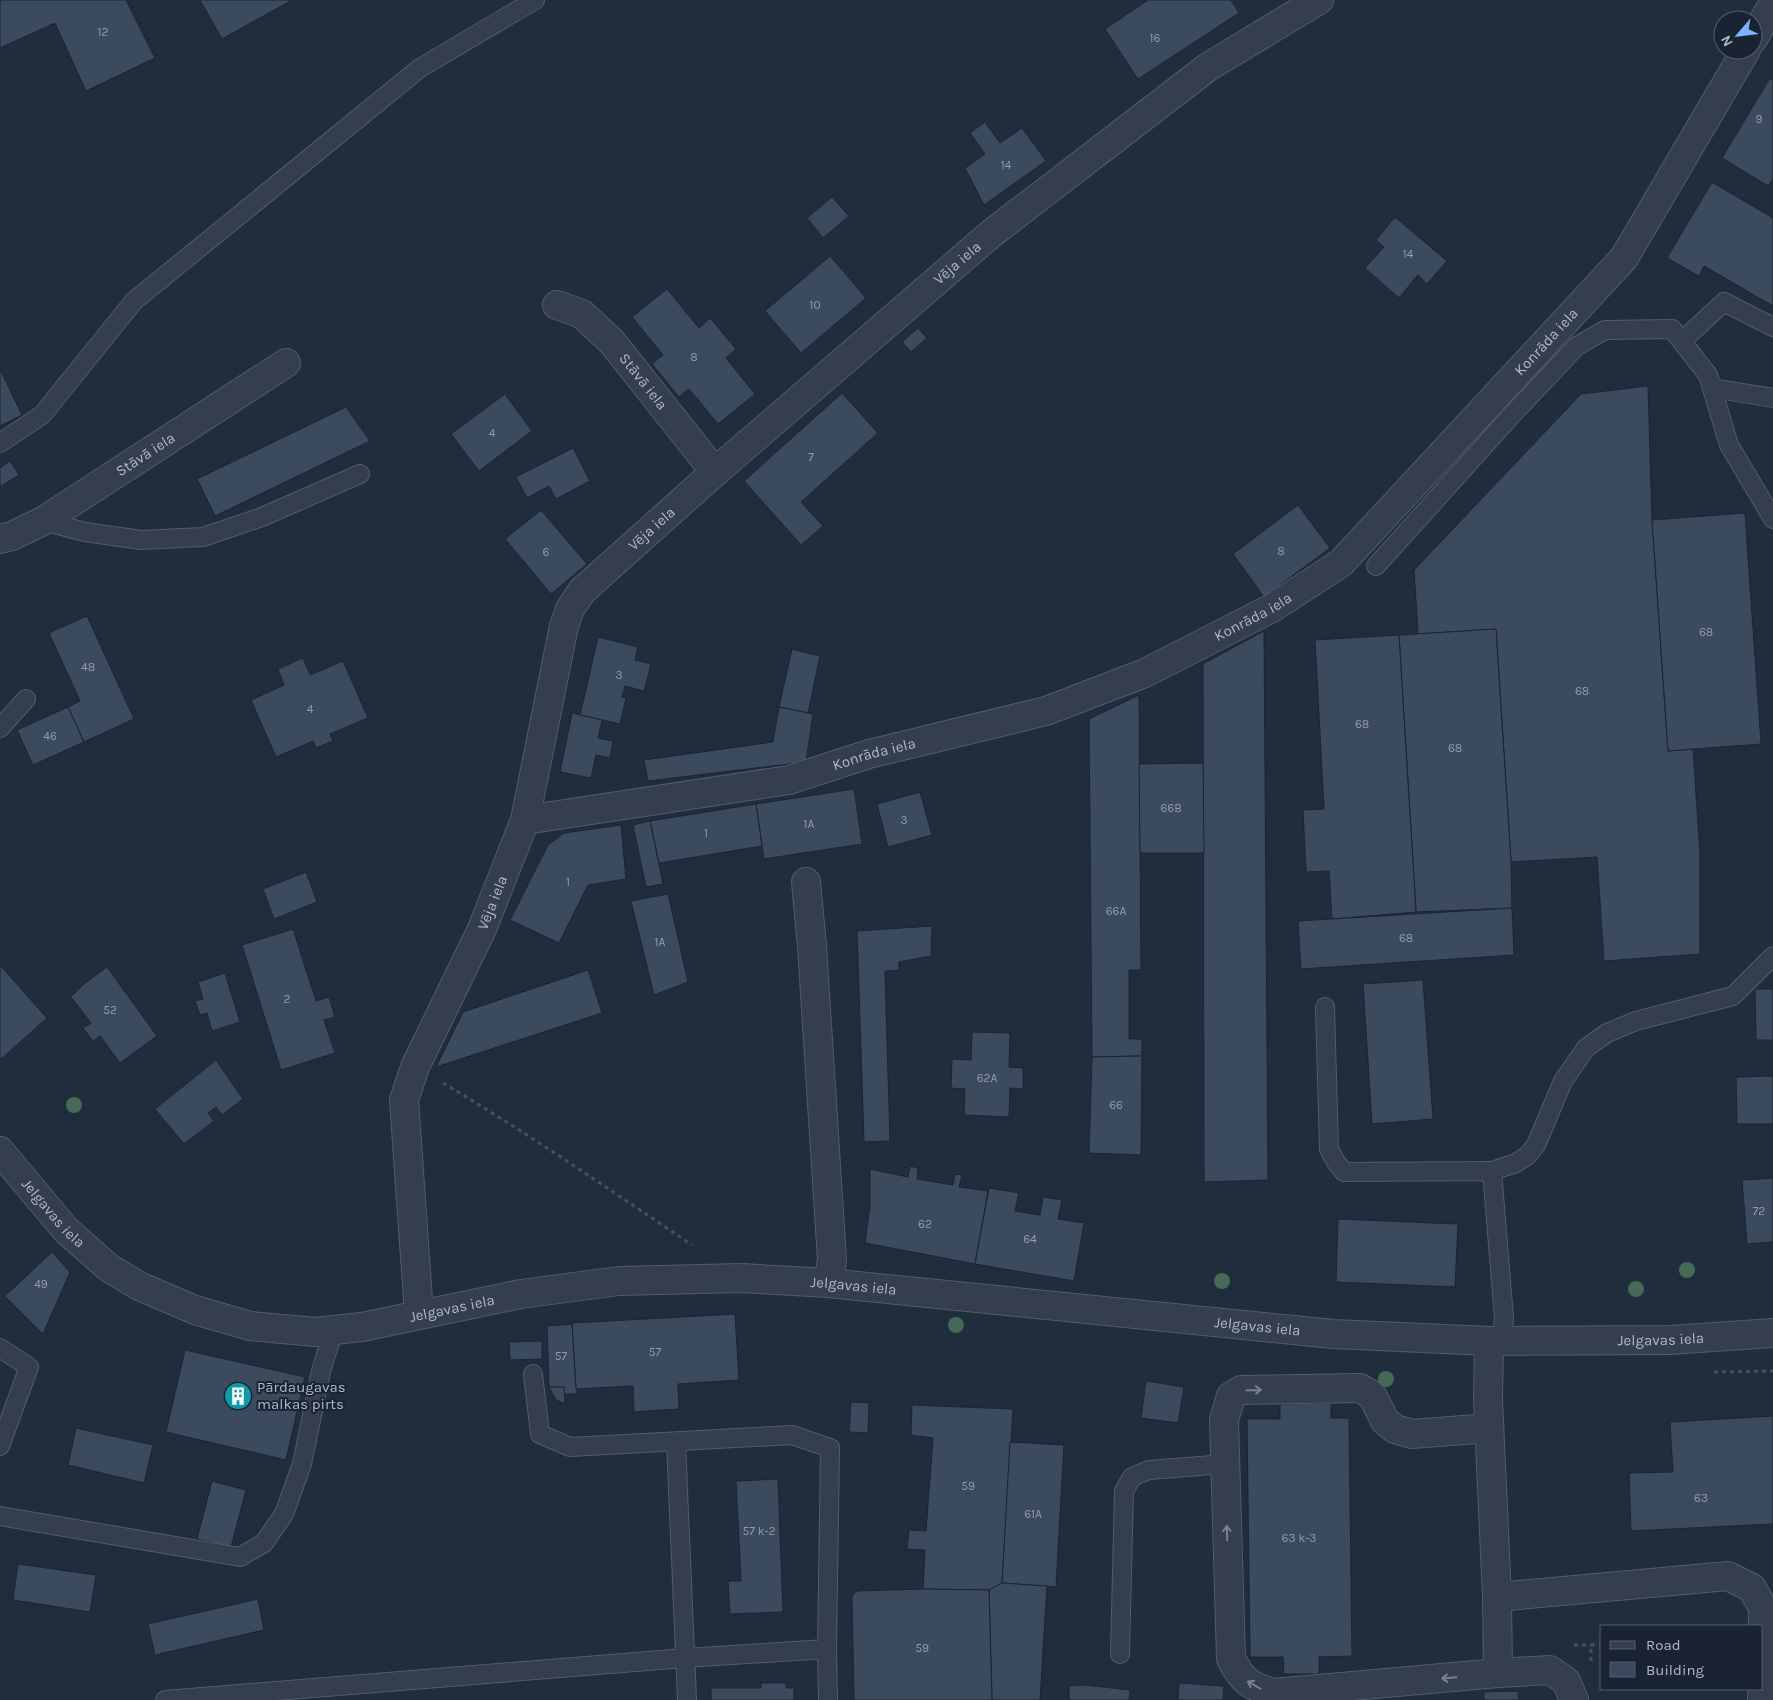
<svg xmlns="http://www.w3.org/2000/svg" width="1773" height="1700" font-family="Karla,sans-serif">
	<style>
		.building { fill: #3b4a5c; stroke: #1b2533 }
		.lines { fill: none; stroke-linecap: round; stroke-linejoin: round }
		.service-casing { stroke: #525c6a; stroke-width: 20 }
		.minor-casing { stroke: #525c6a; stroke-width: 30 }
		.tertiary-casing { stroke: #525c6a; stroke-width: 30 }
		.path { stroke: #3d5657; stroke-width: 3; stroke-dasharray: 4 4; stroke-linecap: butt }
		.service { stroke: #343e4c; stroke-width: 18 }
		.minor { stroke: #343e4c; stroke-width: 28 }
		.tertiary { stroke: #343e4c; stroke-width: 28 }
		.tree { fill: #456a58 }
		.oneway { stroke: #788290 }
		.labels { text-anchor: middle; stroke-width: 4; stroke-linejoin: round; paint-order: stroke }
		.number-label { font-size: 12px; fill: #929dad }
		.street-label { font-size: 15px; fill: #afb9c8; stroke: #192331 }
		.poi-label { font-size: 15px; fill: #afb9c8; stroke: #192331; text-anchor: start }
	</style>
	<rect width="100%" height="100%" fill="#202d3c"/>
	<g class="building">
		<polygon points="0,0 126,0 155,58 86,91 55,23 0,48"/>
		<polygon points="200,0 292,0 222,39"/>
		<polygon points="1148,0 1231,0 1239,13 1138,79 1105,29"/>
		<polygon points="1770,78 1773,80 1773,179 1768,186 1722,158"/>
		<polygon points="985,122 1000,143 1022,128 1046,161 984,205 965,168 985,154 970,133"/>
		<polygon points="1712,182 1773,218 1773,306 1704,266 1699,276 1667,258"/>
		<polygon points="832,197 849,216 823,238 807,218"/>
		<polygon points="1395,217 1447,261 1427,284 1418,275 1399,298 1365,268 1384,247 1376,240"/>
		<polygon points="830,256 866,298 801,353 765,311"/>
		<polygon points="667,289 699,328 710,318 736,349 726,358 755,394 718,424 689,389 679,397 652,364 663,355 632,317"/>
		<polygon points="918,328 927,338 911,352 902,342"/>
		<polygon points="0,369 22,415 0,426"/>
		<polygon points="1648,386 1652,520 1668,751 1693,749 1700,854 1700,954 1604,961 1597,857 1511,862 1496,629 1418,634 1414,570 1581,394"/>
		<polygon points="842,393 878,433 801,502 823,526 801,545 744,481"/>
		<polygon points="505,394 532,431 479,471 451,434"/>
		<polygon points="346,407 370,441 215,516 197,479"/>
		<polygon points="573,448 590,481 556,499 549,486 527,498 516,477"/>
		<polygon points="10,461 19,475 0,487 0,468"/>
		<polygon points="1298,505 1330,548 1264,597 1233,554"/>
		<polygon points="541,510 587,564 551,594 505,539"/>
		<polygon points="1745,513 1761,744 1668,751 1652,520"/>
		<polygon points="87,616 134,719 84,742 68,707 80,701 49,633"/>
		<polygon points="1496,629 1511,862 1512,908 1416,912 1399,635"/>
		<polygon points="1264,631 1268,1180 1204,1182 1203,664"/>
		<polygon points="1399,635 1416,912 1332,919 1329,871 1306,872 1303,810 1324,809 1315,640"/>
		<polygon points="598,637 638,647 635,660 651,664 644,691 625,686 622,697 626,698 620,724 580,715"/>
		<polygon points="792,649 820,656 808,713 779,707"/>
		<polygon points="303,658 310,675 343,661 368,718 330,734 333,741 316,748 313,741 276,757 251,700 284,685 278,669"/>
		<polygon points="1139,695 1141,970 1129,970 1129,1039 1142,1039 1142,1056 1092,1057 1089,719"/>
		<polygon points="68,707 84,742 33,765 17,730"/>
		<polygon points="779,707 813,714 806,762 648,781 644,760 773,742"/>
		<polygon points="572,713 602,720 598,738 613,741 610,758 596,755 591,778 560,772"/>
		<polygon points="1203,763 1204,853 1140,853 1139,764"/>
		<polygon points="854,789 862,844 764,859 756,804"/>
		<polygon points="920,792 932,835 888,847 877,804"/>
		<polygon points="756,804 762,846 659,863 650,821"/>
		<polygon points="650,821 663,884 646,887 633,825"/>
		<polygon points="621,825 626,879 588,885 559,943 510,920 548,845 564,833"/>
		<polygon points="306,872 317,902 274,919 263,889"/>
		<polygon points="668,894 688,982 654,995 631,901"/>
		<polygon points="1512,908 1514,955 1301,969 1298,921"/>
		<polygon points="932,926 931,956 899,962 899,970 885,971 890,1141 864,1142 857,931"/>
		<polygon points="293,929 316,1001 329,997 335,1017 324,1020 335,1053 281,1070 242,945"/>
		<polygon points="0,965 47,1018 1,1059 0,1058"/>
		<polygon points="107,967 157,1036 120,1063 100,1036 93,1041 83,1028 91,1023 71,997 84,984"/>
		<polygon points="588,970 602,1013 436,1067 463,1012"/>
		<polygon points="225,973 240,1022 212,1031 207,1013 200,1015 195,1001 203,999 198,982"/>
		<polygon points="1423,980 1433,1119 1372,1124 1363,984"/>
		<polygon points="1755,989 1773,989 1773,1040 1756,1040"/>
		<polygon points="972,1032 1010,1033 1009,1067 1023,1068 1023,1089 1010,1088 1009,1117 964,1115 965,1089 951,1088 952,1059 971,1060"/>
		<polygon points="1142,1056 1141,1155 1089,1153 1092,1057"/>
		<polygon points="216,1060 243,1099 222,1115 216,1107 208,1113 214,1121 184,1144 155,1109"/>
		<polygon points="1773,1076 1773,1124 1737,1124 1736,1077"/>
		<polygon points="910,1166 918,1168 917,1179 953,1185 955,1174 962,1175 959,1187 988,1191 975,1264 865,1243 870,1205 870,1169 908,1177"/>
		<polygon points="1773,1178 1773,1242 1747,1244 1742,1180"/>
		<polygon points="989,1188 1019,1193 1015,1211 1040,1215 1043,1197 1062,1200 1058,1219 1084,1223 1074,1281 975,1264"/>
		<polygon points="1338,1219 1458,1224 1455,1287 1336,1282"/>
		<polygon points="52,1252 70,1272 43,1334 5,1296"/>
		<polygon points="735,1314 739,1380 678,1384 679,1409 634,1412 633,1386 576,1389 572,1323"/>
		<polygon points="572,1324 576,1389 577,1389 577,1394 563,1394 564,1387 549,1387 547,1326"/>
		<polygon points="542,1341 542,1359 510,1360 509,1342"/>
		<polygon points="185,1350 305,1377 286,1460 166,1432"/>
		<polygon points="1146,1381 1184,1387 1178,1423 1141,1418"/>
		<polygon points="549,1387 564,1387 565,1404 556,1400"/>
		<polygon points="851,1402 869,1403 868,1433 849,1432"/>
		<polygon points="1331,1403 1331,1418 1349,1418 1352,1656 1319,1657 1319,1674 1284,1674 1283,1657 1250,1657 1247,1419 1280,1419 1280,1404"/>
		<polygon points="912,1405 1013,1409 1002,1583 989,1590 923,1589 925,1550 907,1549 909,1530 926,1531 933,1438 911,1435"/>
		<polygon points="1773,1416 1773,1524 1631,1531 1629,1473 1673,1472 1670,1422"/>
		<polygon points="76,1428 153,1445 144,1483 68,1465"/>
		<polygon points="1010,1442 1064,1445 1056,1587 1002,1583"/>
		<polygon points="778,1479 783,1612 730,1614 728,1581 741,1581 736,1481"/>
		<polygon points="212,1481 246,1490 231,1547 197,1539"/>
		<polygon points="18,1564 96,1575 90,1612 13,1600"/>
		<polygon points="1002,1583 1047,1586 1040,1700 992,1700 989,1590"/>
		<polygon points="923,1589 989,1590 992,1700 854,1700 852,1597 854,1593 858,1591"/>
		<polygon points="258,1599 264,1630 155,1655 148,1624"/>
		<polygon points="761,1683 786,1683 786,1688 794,1688 794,1700 711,1700 711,1688 761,1688"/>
		<polygon points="1179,1683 1224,1686 1223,1700 1178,1700"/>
		<polygon points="1085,1685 1130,1690 1129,1700 1069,1700 1069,1686"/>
		<polygon points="1518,1691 1519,1700 1484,1700 1484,1692"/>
	</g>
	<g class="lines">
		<g class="service-casing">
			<g id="service">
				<polyline points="1682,341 1724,302 1773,327"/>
				<polyline points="1712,388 1773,398"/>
				<polyline points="0,443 42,415 134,301 420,68 535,0"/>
				<polyline points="43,521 85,532 141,540 203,537 262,517 360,474"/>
				<polyline points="1376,566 1510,417 1577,346 1605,330 1672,329 1708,375 1729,445 1773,519"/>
				<polyline points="0,728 26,699"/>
				<polyline points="1325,1007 1329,1149 1336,1162 1344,1172 1492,1171 1504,1318 1502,1341"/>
				<polyline points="1492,1171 1516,1163 1527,1156 1536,1145 1563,1081 1586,1048 1607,1033 1636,1021 1733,996 1773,956"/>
				<polyline points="0,1348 29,1367 0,1446"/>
				<polyline points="533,1374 540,1434 570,1447 792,1435 830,1448 827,1649 828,1700"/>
				<polyline points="676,1442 687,1700"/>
				<polyline points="0,1516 240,1557 264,1543 284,1514 302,1464 321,1371 334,1329"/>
				<polyline points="1120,1654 1124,1491 1132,1477 1149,1470 1225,1464"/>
				<polyline points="165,1700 685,1658 827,1649"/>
			</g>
		</g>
		<g class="minor-casing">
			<g id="minor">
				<polyline points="1753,39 1773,4"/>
				<path id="s1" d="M557,305l25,9 30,28 103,130"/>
				<path id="s2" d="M0,539l12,-3 31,-15 243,-158"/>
				<path id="s3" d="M525,820l264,-40 80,-26 177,-43 99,-38 127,-65 69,-45 283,-305 122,-208"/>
				<polyline points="806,882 812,946 832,1260 828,1283"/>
				<path id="s4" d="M419,1314l-15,-214 11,-33 67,-138 43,-109 39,-194 6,-17 12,-18 133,-119 277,-239 216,-166 111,-67"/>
				<polyline points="1489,1341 1488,1399 1497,1597 1498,1673 1550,1670 1566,1681 1574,1700"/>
				<path d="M1489,1428l-77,6 -17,-5 -10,-8 -13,-26 -12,-7 -119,2 -10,6 -7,24 7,239c12,23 19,27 43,34l224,-20"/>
				<polyline points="1497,1597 1728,1576 1752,1588 1763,1608 1762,1700"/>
			</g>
		</g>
		<g class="tertiary-casing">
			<g id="tertiary">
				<path id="s5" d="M0,1151l66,79 43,38 30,18 56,24 55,16 65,6 47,-5 159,-33 98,-13 123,-3 86,5 505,51 156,7 181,-1 103,-7"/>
			</g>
		</g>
		<g class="path">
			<path d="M443,1083c86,51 167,107 249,162"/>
			<polyline points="1714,1372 1773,1371"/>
			<polyline points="1574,1645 1591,1645"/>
			<polyline points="1591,1661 1591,1645 1602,1644"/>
		</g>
		<use href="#service" class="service"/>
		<use href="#minor" class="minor"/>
		<use href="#tertiary" class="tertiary"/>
	</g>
	<g class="tree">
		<circle cx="74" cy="1105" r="8"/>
		<circle cx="1687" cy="1270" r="8"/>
		<circle cx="1222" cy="1281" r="8"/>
		<circle cx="1636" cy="1289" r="8"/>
		<circle cx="956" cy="1325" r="8"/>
		<circle cx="1386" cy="1379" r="8"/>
	</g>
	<defs><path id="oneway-shaft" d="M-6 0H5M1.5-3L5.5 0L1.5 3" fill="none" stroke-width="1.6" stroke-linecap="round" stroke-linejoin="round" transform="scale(1.25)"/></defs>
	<g class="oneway">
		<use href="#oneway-shaft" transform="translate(1254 1390) rotate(-1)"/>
		<use href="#oneway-shaft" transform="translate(1227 1533) rotate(-92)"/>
		<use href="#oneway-shaft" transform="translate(1449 1678) rotate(175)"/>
		<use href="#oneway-shaft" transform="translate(1254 1685) rotate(-150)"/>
	</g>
	<defs>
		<g id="building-disc" transform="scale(1.4375)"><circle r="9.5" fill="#0f9aa8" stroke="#192331"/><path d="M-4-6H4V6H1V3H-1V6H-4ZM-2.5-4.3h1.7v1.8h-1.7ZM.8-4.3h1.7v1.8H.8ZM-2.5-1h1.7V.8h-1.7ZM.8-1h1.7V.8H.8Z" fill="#fff"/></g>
	</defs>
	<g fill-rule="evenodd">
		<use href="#building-disc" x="238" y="1396"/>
	</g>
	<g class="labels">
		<g class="number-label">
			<text x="103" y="36">12</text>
			<text x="1155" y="42">16</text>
			<text x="1759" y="123">9</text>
			<text x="1006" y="169">14</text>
			<text x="1408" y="258">14</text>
			<text x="815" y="309">10</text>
			<text x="694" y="361">8</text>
			<text x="492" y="437">4</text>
			<text x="811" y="461">7</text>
			<text x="1281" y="555">8</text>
			<text x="546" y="556">6</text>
			<text x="1706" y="636">68</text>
			<text x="88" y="671">48</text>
			<text x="619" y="679">3</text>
			<text x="1582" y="695">68</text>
			<text x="310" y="713">4</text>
			<text x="1362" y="728">68</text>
			<text x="50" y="740">46</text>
			<text x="1455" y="752">68</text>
			<text x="1171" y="812">66B</text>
			<text x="904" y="824">3</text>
			<text x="809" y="828">1A</text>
			<text x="706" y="837">1</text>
			<text x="568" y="886">1</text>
			<text x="1116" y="915">66A</text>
			<text x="1406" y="942">68</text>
			<text x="660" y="946">1A</text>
			<text x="287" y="1003">2</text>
			<text x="110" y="1014">52</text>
			<text x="987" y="1082">62A</text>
			<text x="1116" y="1109">66</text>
			<text x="1759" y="1215">72</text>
			<text x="925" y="1228">62</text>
			<text x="1030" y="1243">64</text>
			<text x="41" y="1288">49</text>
			<text x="655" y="1356">57</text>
			<text x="561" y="1360">57</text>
			<text x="968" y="1490">59</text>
			<text x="1701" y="1502">63</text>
			<text x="1033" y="1518">61A</text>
			<text x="759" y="1535">57 k-2</text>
			<text x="1299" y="1542">63 k-3</text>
			<text x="922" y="1652">59</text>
		</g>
		<g class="street-label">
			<text dy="5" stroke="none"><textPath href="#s4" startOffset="1256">Vēja iela</textPath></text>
			<text dy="5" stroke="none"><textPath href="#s3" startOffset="1166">Konrāda iela</textPath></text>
			<text dy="5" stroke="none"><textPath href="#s1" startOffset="118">Stāvā iela</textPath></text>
			<text dy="5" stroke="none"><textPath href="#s2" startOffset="169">Stāvā iela</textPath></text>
			<text dy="5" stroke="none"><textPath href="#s4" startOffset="851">Vēja iela</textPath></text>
			<text dy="5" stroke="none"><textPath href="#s3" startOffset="761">Konrāda iela</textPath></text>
			<text dy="5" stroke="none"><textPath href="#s3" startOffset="356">Konrāda iela</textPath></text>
			<text dy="5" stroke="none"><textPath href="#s4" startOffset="431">Vēja iela</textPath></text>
			<text dy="5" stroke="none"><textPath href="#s5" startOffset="82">Jelgavas iela</textPath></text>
			<text dy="5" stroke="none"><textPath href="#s5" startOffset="922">Jelgavas iela</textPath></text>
			<text dy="5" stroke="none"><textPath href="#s5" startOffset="518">Jelgavas iela</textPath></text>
			<text dy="5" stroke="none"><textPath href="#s5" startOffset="1328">Jelgavas iela</textPath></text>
			<text dy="5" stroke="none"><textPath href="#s5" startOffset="1732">Jelgavas iela</textPath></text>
		</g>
		<g class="poi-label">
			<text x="257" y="1392">Pārdaugavas<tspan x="257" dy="17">malkas pirts</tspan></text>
		</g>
	</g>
	<rect x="1600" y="1625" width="162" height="65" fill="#192331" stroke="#555f6d"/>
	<rect x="1610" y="1641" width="25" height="8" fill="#343e4c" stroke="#555f6d"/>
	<text x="1646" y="1650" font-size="15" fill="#afb9c8">Road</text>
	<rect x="1610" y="1662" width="25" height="15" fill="#3b4a5c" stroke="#555f6d"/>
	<text x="1646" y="1675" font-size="15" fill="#afb9c8">Building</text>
	<g transform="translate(1738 35) rotate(242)"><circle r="24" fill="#192331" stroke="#555f6d"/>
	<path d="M0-4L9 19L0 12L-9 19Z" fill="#7db2ff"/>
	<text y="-8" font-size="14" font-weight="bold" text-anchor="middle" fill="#afb9c8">N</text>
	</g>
</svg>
